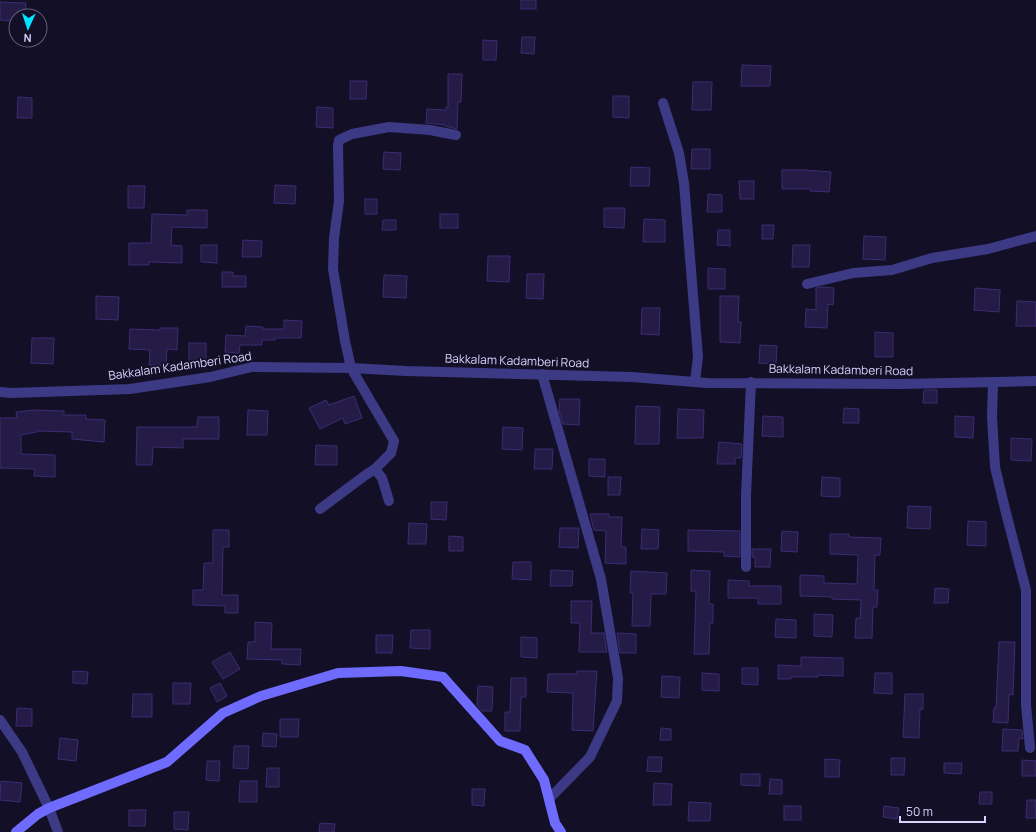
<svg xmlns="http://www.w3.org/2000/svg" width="1036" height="832" font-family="Manrope,sans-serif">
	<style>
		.building { fill: #241b47; stroke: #3b2d73 }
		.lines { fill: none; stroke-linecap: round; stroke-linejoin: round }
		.street { stroke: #3d3a85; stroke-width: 10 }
		.secondary { stroke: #6f6bff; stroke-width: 10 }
		.labels { text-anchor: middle; stroke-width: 3.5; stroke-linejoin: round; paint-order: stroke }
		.street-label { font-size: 12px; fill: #d9d4ff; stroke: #130f26 }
	</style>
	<rect width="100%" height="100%" fill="#130f26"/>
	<g class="building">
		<rect x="521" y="0" width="15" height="9"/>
		<polygon points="0,2 26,3 25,16 16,16 16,21 0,20"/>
		<polygon points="522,37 535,37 534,54 521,53"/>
		<polygon points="483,40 497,41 496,60 483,60"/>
		<polygon points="742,65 771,66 770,86 741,86"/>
		<polygon points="448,74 462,74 461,102 458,102 457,129 445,126 445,125 426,123 427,109 446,110 446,107 448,107"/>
		<polygon points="350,81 367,81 366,99 350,99"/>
		<polygon points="693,82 712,82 711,110 692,110"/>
		<polygon points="613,96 629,96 629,118 613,117"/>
		<polygon points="18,97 32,98 32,118 17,118"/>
		<polygon points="317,107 333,108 333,128 316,127"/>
		<polygon points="692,149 710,149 710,169 691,169"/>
		<polygon points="384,152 401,153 400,170 383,169"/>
		<polygon points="631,167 650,168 649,186 630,186"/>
		<polygon points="782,170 805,170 831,172 829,192 810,191 810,189 782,189"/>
		<polygon points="739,181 754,181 754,199 740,199"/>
		<polygon points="275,185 296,186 295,204 274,203"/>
		<polygon points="128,186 145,186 144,208 128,208"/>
		<polygon points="708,194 722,195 722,212 707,212"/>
		<rect x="365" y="199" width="12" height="15"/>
		<polygon points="604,208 625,208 624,228 604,227"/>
		<polygon points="187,210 207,210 207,228 172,227 171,245 182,246 182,263 149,262 149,265 129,265 129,243 151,243 152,214 187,215"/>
		<rect x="440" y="214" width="18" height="14"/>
		<polygon points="644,219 665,220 665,242 643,242"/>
		<polygon points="383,220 396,220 396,230 382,230"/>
		<polygon points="762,225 774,225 773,239 762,239"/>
		<polygon points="718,230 730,230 730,246 717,245"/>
		<polygon points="864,236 886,237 885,260 863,259"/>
		<polygon points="243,240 262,241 261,257 242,257"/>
		<polygon points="201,245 217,245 217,263 201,262"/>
		<polygon points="793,245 810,245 809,267 792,267"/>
		<polygon points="488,256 510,256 509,282 487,281"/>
		<polygon points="708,268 725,269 725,289 708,289"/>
		<polygon points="222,272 233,272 233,276 246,276 246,287 222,287"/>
		<polygon points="527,274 544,274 543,299 526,298"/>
		<polygon points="384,275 407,276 406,298 383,297"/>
		<polygon points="822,287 834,288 833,305 828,304 827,328 805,327 806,309 816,310 816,288"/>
		<polygon points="975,288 1000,290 999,312 974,310"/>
		<polygon points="96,296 119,297 118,320 96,319"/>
		<polygon points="720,296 739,296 738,322 741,322 740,343 720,342"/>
		<polygon points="1017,301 1036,302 1036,326 1016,326"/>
		<polygon points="642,308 660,308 659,335 641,334"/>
		<polygon points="284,320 302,321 301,338 275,338 275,340 262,340 262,345 240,345 239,353 225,352 226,335 245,336 246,326 263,327 263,329 284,329"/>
		<polygon points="160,328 178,328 177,350 167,349 166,366 149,365 150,350 129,349 130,329 160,330"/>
		<polygon points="875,332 893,333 893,357 875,357"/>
		<polygon points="32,338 54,338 53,364 31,363"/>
		<rect x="189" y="343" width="17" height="25"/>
		<polygon points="760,345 777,346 776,364 759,363"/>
		<polygon points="924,390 937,390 937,403 923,403"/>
		<polygon points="354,396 362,418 345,424 343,418 320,429 309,408 326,400 329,405"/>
		<polygon points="560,399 580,399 579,425 563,424 559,411"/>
		<polygon points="636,406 660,407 659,444 635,444"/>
		<polygon points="844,408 859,409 859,423 843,423"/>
		<polygon points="678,409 704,410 703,438 677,438"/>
		<polygon points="34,410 64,411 64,415 86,415 86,419 105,420 104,442 72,439 72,432 37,431 37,432 21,435 21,454 55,455 55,477 34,476 35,469 0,468 0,418 17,418 16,412"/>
		<polygon points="248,410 268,411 267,435 247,435"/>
		<polygon points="763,416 783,417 783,437 762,436"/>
		<polygon points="955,416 974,417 973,438 955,437"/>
		<polygon points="198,417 219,417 219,439 183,439 183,448 153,447 152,465 136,465 137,427 197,427"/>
		<polygon points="503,427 523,428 522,450 502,449"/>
		<polygon points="1011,438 1032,439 1031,461 1011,460"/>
		<polygon points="719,442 742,444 741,458 735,458 735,464 717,464"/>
		<polygon points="316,445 337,446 337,465 315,465"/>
		<polygon points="535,449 553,449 552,469 534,469"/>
		<polygon points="589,459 605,459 605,477 589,476"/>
		<polygon points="608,477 621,477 620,495 608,495"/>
		<polygon points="822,477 840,478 840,497 821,496"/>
		<polygon points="431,502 447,502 446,520 431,519"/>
		<polygon points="908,506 931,507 930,529 907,528"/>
		<polygon points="590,514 609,514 609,517 622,517 621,547 626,547 626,564 605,563 606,531 594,530"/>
		<polygon points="968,521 986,522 986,546 967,545"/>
		<polygon points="409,523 427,524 426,544 408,544"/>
		<polygon points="560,528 579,528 578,548 559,547"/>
		<polygon points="642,529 659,530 658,549 641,549"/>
		<polygon points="213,530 229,530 229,547 223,547 222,595 238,595 238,613 225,613 225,606 193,605 193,590 203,590 204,563 213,563"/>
		<polygon points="688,530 740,531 740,557 724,556 724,552 688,551"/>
		<polygon points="782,531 798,532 797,552 781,551"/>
		<polygon points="830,534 849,534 849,537 881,538 880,555 875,555 874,590 878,590 877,607 873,607 872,638 855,638 856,618 860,619 861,600 832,599 832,597 800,596 800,575 824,576 824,583 857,584 858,555 830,554"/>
		<polygon points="449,536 463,537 463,551 449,551"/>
		<polygon points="752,549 771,549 770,567 755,567 755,557 752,557"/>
		<polygon points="513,562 531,562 531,580 512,579"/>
		<polygon points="551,570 573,571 572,586 550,586"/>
		<polygon points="691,570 710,571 709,604 713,604 713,623 710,623 709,654 694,654 696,591 691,591"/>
		<polygon points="631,571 667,573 666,594 651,594 650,626 632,626 633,593 630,593"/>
		<polygon points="728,580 749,581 749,586 781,586 781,604 758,604 758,598 728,598"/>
		<polygon points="935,588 949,589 948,603 934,603"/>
		<polygon points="571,601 592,601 591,633 604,633 607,652 579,652 580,623 571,623"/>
		<polygon points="814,614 833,615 832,637 814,636"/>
		<polygon points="776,619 796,620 796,638 775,637"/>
		<polygon points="255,622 272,623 271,649 301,649 300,665 282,664 282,660 247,659 248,642 255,642"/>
		<polygon points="411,630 430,630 430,649 410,648"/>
		<polygon points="617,633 636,634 636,653 620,653"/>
		<polygon points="376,635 393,635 392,653 376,653"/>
		<polygon points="521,637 537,638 537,658 521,657"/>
		<polygon points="999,642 1015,642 1013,695 1009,694 1008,723 993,722 994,708 996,708"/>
		<polygon points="230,652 240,669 223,679 212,662"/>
		<polygon points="801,657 843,658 843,676 818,675 818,677 791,677 791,679 778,679 778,665 801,666"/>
		<polygon points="742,668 758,668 758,685 742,684"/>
		<polygon points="73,671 88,672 87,684 73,683"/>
		<polygon points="577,671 597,671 593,731 572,730 573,693 547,692 548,674 577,674"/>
		<polygon points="702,673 719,674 719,691 702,690"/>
		<polygon points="875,673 892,673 892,694 874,693"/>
		<polygon points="662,676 680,677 679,698 661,697"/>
		<polygon points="511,678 526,678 526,697 521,697 520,731 505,731 505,712 510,712"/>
		<polygon points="173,683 191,683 190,704 173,704"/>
		<polygon points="220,683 227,696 217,702 210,688"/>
		<polygon points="478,686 493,687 492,711 482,711 477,705"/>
		<polygon points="133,694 152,694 152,717 132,717"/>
		<polygon points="905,694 923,694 923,709 920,709 919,738 903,737"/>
		<polygon points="17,708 32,709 32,726 16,726"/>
		<polygon points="280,719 299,719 298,737 280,737"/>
		<polygon points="661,728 671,729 671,740 660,740"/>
		<polygon points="1003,729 1022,730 1023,739 1019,738 1018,751 1002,751"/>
		<polygon points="263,733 277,734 276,747 262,746"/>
		<polygon points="60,738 78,740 76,761 58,759"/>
		<polygon points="234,746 249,746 248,769 233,768"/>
		<polygon points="648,757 662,757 661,772 647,771"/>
		<polygon points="891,758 905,758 904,775 891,775"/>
		<polygon points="825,759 840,760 839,777 825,777"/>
		<polygon points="1022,760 1036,761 1036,776 1022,776"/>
		<polygon points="207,761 220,761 219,781 206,780"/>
		<polygon points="944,763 962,763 961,774 944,773"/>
		<polygon points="267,768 279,768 279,787 266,787"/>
		<polygon points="741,774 760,774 760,786 741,785"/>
		<polygon points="770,779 782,780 782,794 769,794"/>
		<polygon points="1,781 22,783 20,802 0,800"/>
		<polygon points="240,781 257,781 257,802 239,802"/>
		<polygon points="654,783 672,784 671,805 653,805"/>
		<polygon points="472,789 485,789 484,806 472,805"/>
		<polygon points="980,792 992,792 992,804 979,804"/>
		<polygon points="1027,800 1036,800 1036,818 1026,818"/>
		<polygon points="689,802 711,803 710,821 688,821"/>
		<rect x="784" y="806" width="17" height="14"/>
		<polygon points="884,806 899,808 897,819 883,817"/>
		<polygon points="129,810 146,810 145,826 129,826"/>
		<polygon points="174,812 189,812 188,830 174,829"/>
		<polygon points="320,823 335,824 334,832 319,832"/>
	</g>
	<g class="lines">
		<g class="street">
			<polyline points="663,103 679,153 684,183 698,357 695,382"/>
			<polyline points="807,284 853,273 892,270 932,258 988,249 1036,236"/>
			<polyline points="542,374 601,579 618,678 617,701 590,757 549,799"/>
			<polyline points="993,383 992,417 995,467 1005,509 1026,590 1026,705 1030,748"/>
			<polyline points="0,392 12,393 130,389 210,377 252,367 351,368 406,371 632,377 707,383 901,384 1036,381"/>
			<polyline points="375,469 382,478 389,501"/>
			<polyline points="320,509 367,474 375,469 391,453 394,441 351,368 345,341 333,269 334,238 339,201 338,146 339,140 352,134 389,127 430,130 456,135"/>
			<polyline points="746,567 746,495 751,382"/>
			<polyline points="0,720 22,752 49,808 58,832"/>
		</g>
		<polyline class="secondary" points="16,832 38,814 49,808 167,762 223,713 261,696 338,673 401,671 443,677 500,741 525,750 544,780 555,823 561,832"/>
	</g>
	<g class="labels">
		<g class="street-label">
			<text transform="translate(517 361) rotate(2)" y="4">Bakkalam Kadamberi Road</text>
			<text transform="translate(180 366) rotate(-8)" y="4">Bakkalam Kadamberi Road</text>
			<text transform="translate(841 370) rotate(1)" y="4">Bakkalam Kadamberi Road</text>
		</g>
	</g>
	<g transform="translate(28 28) rotate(183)"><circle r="19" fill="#130f26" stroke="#625e7d"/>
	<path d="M0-3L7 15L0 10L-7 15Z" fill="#00e5ff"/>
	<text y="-6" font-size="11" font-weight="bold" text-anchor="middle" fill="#d9d4ff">N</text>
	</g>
	<path d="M900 816v6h85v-6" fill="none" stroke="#d9d4ff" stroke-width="2"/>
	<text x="906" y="816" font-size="12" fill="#d9d4ff" stroke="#130f26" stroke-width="3" paint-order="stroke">50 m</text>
</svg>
